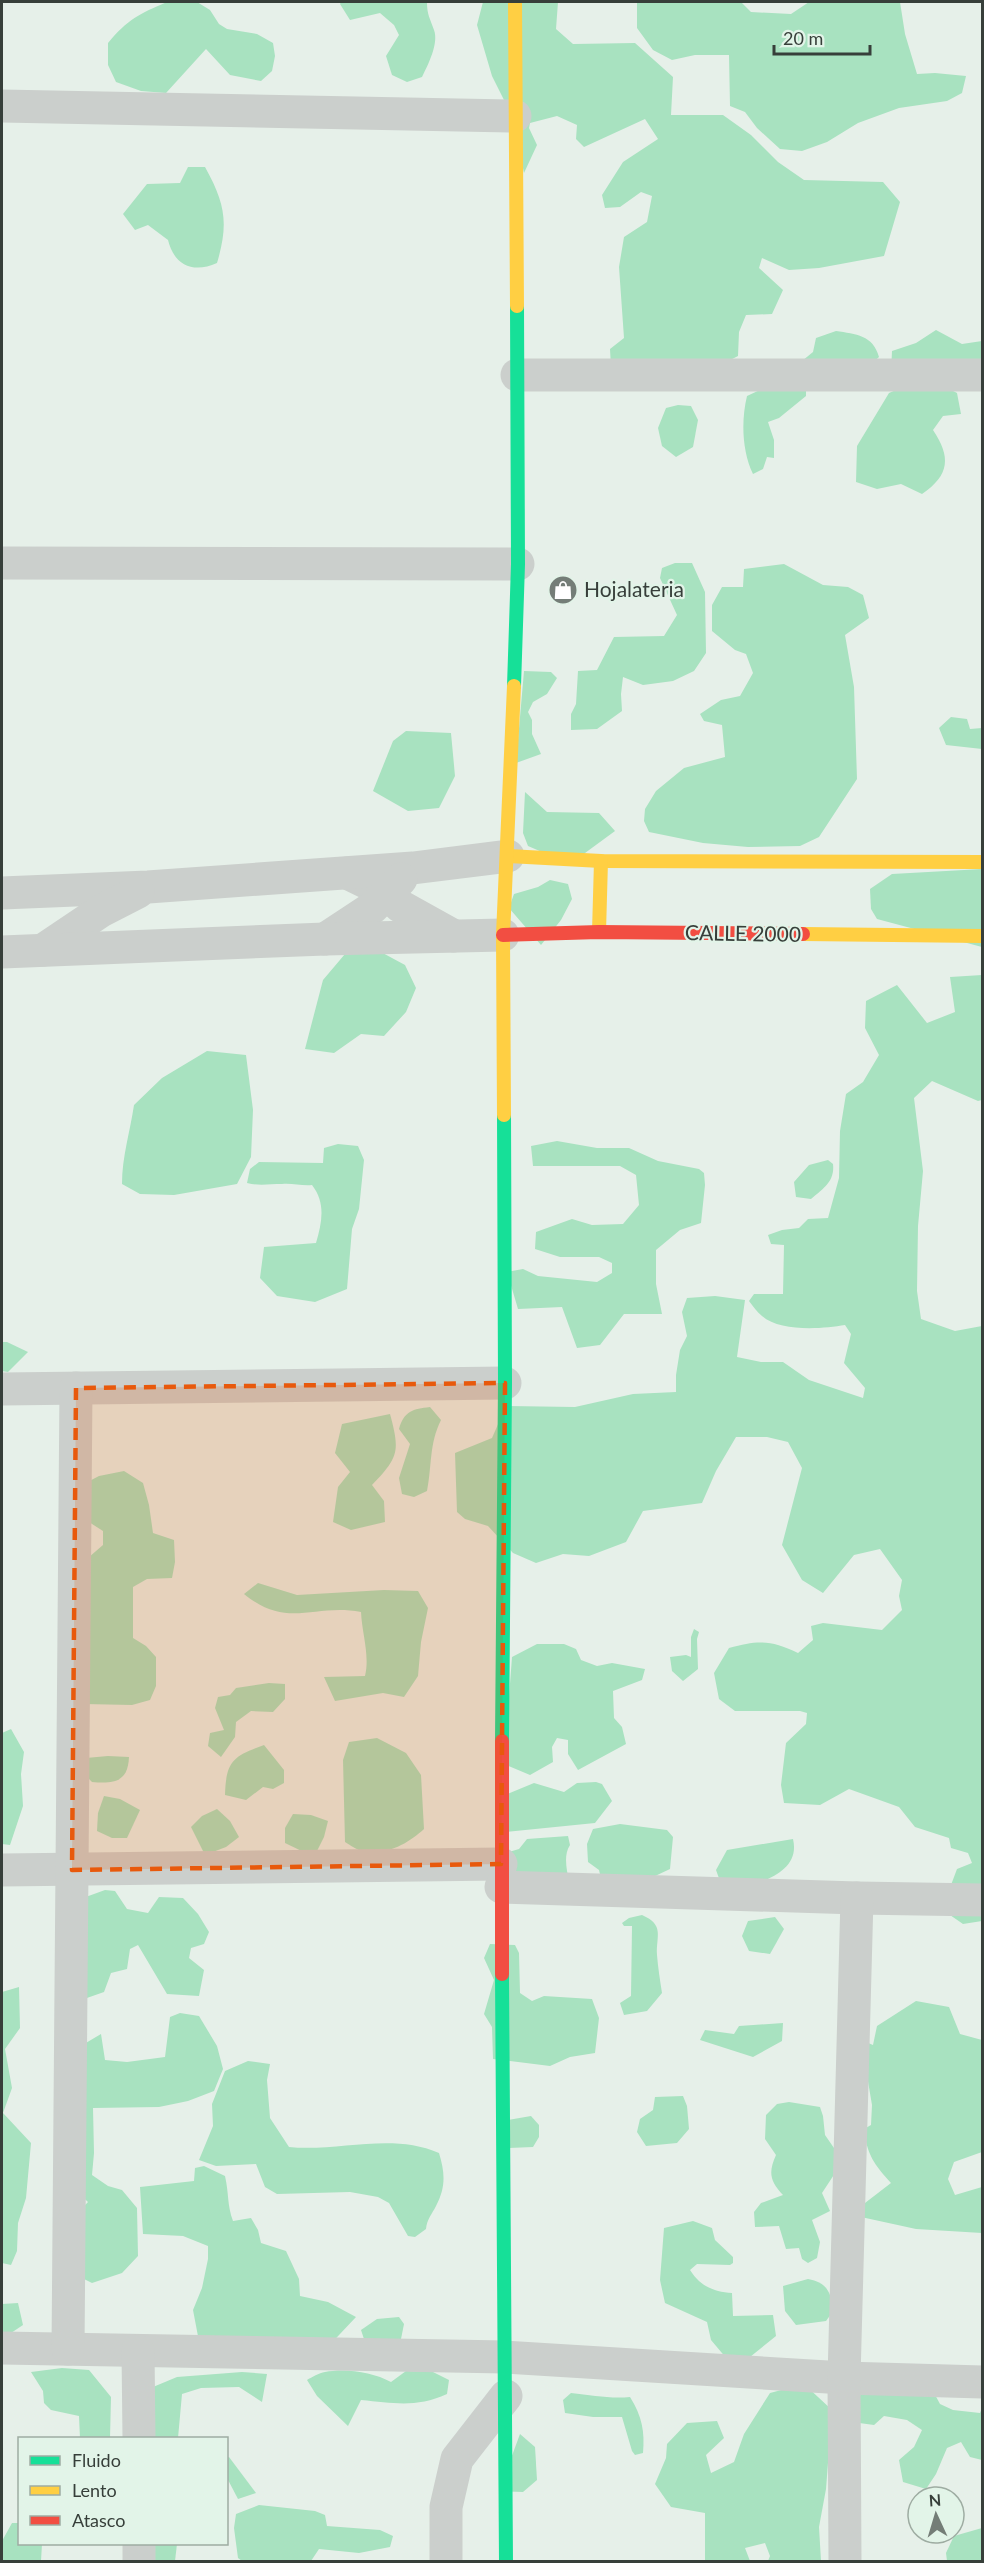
<svg xmlns="http://www.w3.org/2000/svg" width="984" height="2563" font-family="Lato,sans-serif">
	<style>
		.forest { fill: #a8e2c0 }
		.lines { fill: none; stroke-linecap: round; stroke-linejoin: round }
		.street { stroke: #cbcfcc; stroke-width: 33 }
		.fast { stroke: #16e098; stroke-width: 14 }
		.slow { stroke: #ffcf43; stroke-width: 14 }
		.jam { stroke: #f24e42; stroke-width: 14 }
		.marked { fill: #e8590c; fill-opacity: 0.2; stroke: #e8590c; stroke-width: 4.5; stroke-dasharray: 12 8; stroke-linejoin: round }
		.labels { text-anchor: middle; stroke-width: 4.5; stroke-linejoin: round; paint-order: stroke }
		.poi-label { font-size: 21px; fill: #373f3a; stroke: #e2f4e8; text-anchor: start }
		.street-label { font-size: 21px; fill: #373f3a; stroke: #e2f4e8 }
	</style>
	<rect width="100%" height="100%" fill="#e6f0e9"/>
	<g class="forest">
		<path d="M167,2h30l13,8 9,14 8,5 30,5 16,9 2,13 -3,15 -11,10 -31,-6 -24,-26 -40,44 -25,-2 -25,-9 -8,-17v-22c20,-24 31,-29 59,-41z"/>
		<path d="M341,2h86c0,13 3,16 7,28 5,13 -6,35 -12,47l-15,5 -15,-7 -6,-19 13,-21 -5,-10 -14,-12 -30,7 -10,-16z"/>
		<polygon points="483,2 558,2 556,29 573,44 635,43 673,77 671,115 723,115 751,135 778,162 804,180 883,182 900,202 884,256 819,268 789,270 762,258 759,268 783,290 772,314 746,315 739,332 738,356 709,371 611,367 610,349 624,338 619,267 624,237 647,222 652,196 641,192 620,207 605,208 602,195 623,162 658,139 645,119 584,147 576,139 577,125 557,116 530,123 529,128 537,145 524,173 513,118 492,76 477,25"/>
		<polygon points="637,2 741,2 751,12 791,14 809,2 900,2 905,34 917,74 935,73 966,76 962,93 947,101 899,108 858,123 827,142 802,151 780,149 757,128 745,112 730,106 729,55 695,55 672,60 653,50 637,28"/>
		<path d="M188,167h17c20,36 24,56 12,96 -24,11 -43,2 -49,-23l-20,-15 -13,5 -12,-16 24,-30 33,-1z"/>
		<polygon points="936,330 962,344 982,341 982,373 891,373 892,351 916,343"/>
		<path d="M836,331c20,3 37,4 43,26l-10,9 -67,-5 11,-9 3,-14z"/>
		<path d="M926,377l31,16 4,21 -18,2 -10,14c18,27 17,45 -11,64l-21,-10 -24,5 -21,-7 1,-36 32,-53z"/>
		<path d="M762,389l44,1v6l-27,22 -11,4 6,18v18l-7,-1 -4,12 -10,5c-11,-23 -12,-53 -6,-78z"/>
		<polygon points="678,405 691,406 698,420 693,447 676,457 662,446 658,428 666,408"/>
		<polygon points="675,563 692,563 705,592 706,653 694,671 673,681 643,685 623,677 621,694 622,711 597,729 571,730 571,714 576,704 578,671 597,670 614,637 664,636 677,615 660,578 662,568"/>
		<polygon points="784,564 823,585 848,587 863,595 869,618 845,635 854,687 857,779 819,837 800,846 748,847 703,843 649,832 644,821 645,809 656,791 684,768 725,757 722,725 704,721 700,714 721,700 740,696 753,673 746,654 735,650 712,631 712,605 722,587 743,587 744,569"/>
		<polygon points="524,671 551,672 557,678 547,694 533,702 528,712 532,720 532,734 541,754 516,763"/>
		<polygon points="951,717 967,719 970,729 982,728 982,749 946,745 939,728"/>
		<polygon points="406,731 451,733 455,776 439,808 408,811 373,791 393,741"/>
		<polygon points="525,792 547,812 599,813 615,831 570,864 528,846 523,833"/>
		<polygon points="982,869 982,947 877,919 871,909 870,889 892,874"/>
		<polygon points="550,880 568,884 572,899 561,920 541,945 509,908 514,894 538,887"/>
		<polygon points="379,951 405,965 416,988 406,1012 384,1036 361,1034 334,1053 305,1049 323,980 345,954"/>
		<path d="M982,975v125l-4,1 -46,-20 -18,17 9,73 -5,55 -1,65 4,28 34,12 27,-5v595l-19,3 -13,-9 1,-30 6,-16 15,-6 -4,-10 -17,-5 -2,-10 -34,-11 -16,-20 -50,-18 -29,16 -36,-2 -3,-18 5,-42 20,-19 1,-11 -7,-2h-65l-16,-12 -5,-26 15,-25c29,-8 42,-8 69,5l15,-13 -2,-14 12,-3 59,7 20,-20 -3,-14 3,-16 -22,-31 -26,6 -31,38 -21,-13 -20,-35 20,-77 -14,-26 -21,-5h-31l-20,34 -14,32 -59,8 -17,31 -37,14 -26,-2 -27,9 -23,-10 -25,-27 -23,-7 -8,-7 -2,-59 37,-15 14,-32 69,1 58,-13 43,-2v-17l4,-25 7,-14 -5,-24 5,-14 28,-2 30,4 -8,57 24,5h22l26,18 54,18 2,-10 -21,-25 7,-29 -6,-9c-23,4 -65,7 -83,-9 -5,-4 -9,-10 -13,-15l5,-7h29l1,-49 -13,-1 -3,-9 14,-5 17,-2 9,-9 20,-1 11,-40 1,-47 6,-37 17,-12 16,-27 -14,-27 1,-27 31,-16 30,38 28,-11 -5,-35z"/>
		<path d="M207,1051l39,4 7,55 -2,47 -14,27 -63,11 -34,-1 -18,-10c0,-27 8,-52 12,-79l28,-27z"/>
		<polygon points="557,1141 597,1148 629,1148 658,1161 699,1169 704,1173 705,1185 701,1223 680,1230 656,1250 656,1284 662,1314 624,1314 600,1345 577,1348 562,1307 518,1309 507,1272 523,1269 538,1276 597,1282 612,1273 612,1263 599,1257 560,1257 535,1249 536,1232 572,1219 592,1225 623,1224 639,1205 636,1175 620,1166 533,1166 531,1146"/>
		<path d="M338,1144l20,2 6,14 -5,49 -7,20 -5,60 -32,13 -38,-6 -17,-18 4,-31 52,-4c6,-21 10,-40 -4,-58 -10,1 -20,-2 -30,-1 -13,0 -23,2 -35,-1l3,-14 9,-7 64,1 1,-15z"/>
		<path d="M828,1160l5,4c2,17 -9,24 -22,35l-15,-2 -2,-15 15,-17z"/>
		<polygon points="2,1342 7,1342 28,1352 8,1372 2,1371"/>
		<path d="M430,1407l11,13c-12,24 -9,46 -14,71l-13,6 -12,-3 -3,-16 11,-34 -11,-15c5,-18 14,-20 31,-22z"/>
		<path d="M390,1414c10,37 9,43 -18,71l12,16 1,21 -34,8 -18,-8 5,-35 12,-15 -15,-19 7,-29z"/>
		<polygon points="124,1471 143,1483 149,1505 153,1533 174,1540 175,1562 172,1578 147,1579 133,1587 133,1638 146,1646 156,1657 156,1686 150,1700 132,1705 84,1704 81,1564 103,1545 103,1531 78,1515 78,1487 99,1476"/>
		<path d="M258,1583l39,12 87,-5 34,1 10,17 -7,34 -3,34 -14,21 -21,-4 -48,8 -11,-24 41,-1c5,-21 -3,-42 -4,-64 -48,-9 -73,18 -117,-18z"/>
		<polygon points="694,1629 699,1632 697,1639 698,1669 683,1681 672,1671 670,1657 686,1655 691,1657 691,1637"/>
		<polygon points="537,1644 564,1644 576,1649 581,1660 597,1666 612,1663 645,1669 642,1680 613,1691 614,1718 622,1727 626,1744 578,1770 568,1754 568,1740 557,1738 552,1747 553,1762 530,1775 504,1764 512,1657"/>
		<polygon points="269,1683 285,1684 285,1699 273,1712 251,1711 236,1722 235,1737 221,1757 208,1746 210,1733 224,1730 215,1708 218,1697 230,1695 236,1688"/>
		<polygon points="11,1729 24,1752 21,1774 23,1806 10,1845 2,1844 2,1733"/>
		<path d="M377,1738l29,15 15,22 3,54c-15,14 -39,28 -62,22 -5,-1 -12,-6 -17,-9l-2,-82 6,-18z"/>
		<path d="M264,1745l20,25v13l-11,6 -10,-2 -17,13 -21,-5c1,-34 8,-39 39,-50z"/>
		<path d="M108,1756l21,1c-1,25 -15,27 -37,25l-8,-8 2,-16z"/>
		<polygon points="596,1782 602,1784 612,1801 595,1823 506,1832 500,1797 534,1783 564,1792 577,1783"/>
		<polygon points="104,1796 120,1799 140,1810 127,1838 112,1838 97,1831 98,1813"/>
		<polygon points="217,1809 230,1821 239,1837 226,1847 205,1855 191,1827 202,1816"/>
		<polygon points="293,1814 311,1815 328,1821 324,1837 314,1857 285,1843 285,1828"/>
		<polygon points="620,1824 667,1830 673,1837 670,1869 653,1877 603,1887 599,1870 588,1862 587,1844 593,1829"/>
		<path d="M568,1836l2,9c-7,11 -3,25 -1,37l-67,-4 -3,-23 20,-6 8,-10z"/>
		<path d="M793,1839c9,37 -43,47 -69,53l-8,-22 11,-20z"/>
		<polygon points="105,1890 115,1891 127,1909 148,1913 159,1897 183,1898 198,1914 209,1932 204,1944 191,1948 189,1958 204,1970 199,1996 167,1994 138,1945 130,1949 127,1969 111,1973 104,1992 84,1999 83,1898"/>
		<path d="M642,1915c23,10 14,21 15,40 1,13 3,25 5,38l-15,18 -23,4 -4,-12 11,-7 1,-70h-8l-2,-3 7,-5z"/>
		<polygon points="775,1917 784,1929 770,1954 749,1951 742,1936 748,1921"/>
		<polygon points="490,1944 515,1945 519,1953 520,1993 532,2001 544,1996 592,1999 599,2018 595,2053 570,2057 550,2066 493,2059 492,2027 484,2014 494,1980 484,1958"/>
		<polygon points="19,1987 20,2028 5,2049 12,2088 3,2113 31,2143 26,2198 18,2223 17,2251 11,2265 2,2263 2,1992"/>
		<path d="M916,2001l33,6 11,27 22,6v112l-28,10 -6,17 7,16 27,-8v46l-66,-4 -55,-12 4,-14 26,-20c-17,-19 -24,-28 -27,-54l7,-4 1,-20 -11,-65 12,5 4,-19z"/>
		<polygon points="180,2013 199,2016 217,2046 223,2069 214,2091 188,2101 159,2107 93,2108 94,2153 92,2175 108,2186 122,2190 137,2208 138,2256 122,2273 92,2283 72,2273 71,2220 88,2202 72,2187 74,2050 101,2034 105,2060 127,2062 165,2057 170,2017"/>
		<polygon points="783,2023 782,2041 753,2057 700,2040 705,2030 734,2034 739,2026"/>
		<path d="M248,2061l22,3 -3,16 3,38 19,29c49,5 103,-15 150,6 6,20 7,34 -3,53 -4,8 -9,13 -10,23l-11,8 -7,-1 -19,-33 -11,-6 -28,-5 -73,2 -12,-7 -9,-23 -40,2 -17,-6 14,-34 -1,-22 13,-33z"/>
		<polygon points="683,2096 687,2106 689,2129 677,2143 646,2146 637,2132 640,2119 653,2110 655,2097"/>
		<path d="M789,2102l31,5 3,9 2,19 18,26 -21,32 8,18 -18,9 8,22 -3,16 -9,5 -6,-4 -3,-11 -13,1 -7,-23 -24,1 -1,-15 7,-9 22,-8c-13,-14 -15,-22 -7,-40l-11,-16 1,-24 11,-11z"/>
		<polygon points="531,2116 539,2125 539,2137 533,2147 509,2148 502,2121"/>
		<path d="M204,2166l21,10c4,17 2,29 8,45l18,-3 7,12 3,13 25,8 13,28 1,17 28,6 28,15 -33,35h-122l-8,-42 9,-22 6,-29v-13l-25,-10 -40,-2 -3,-47 54,-6 1,-13z"/>
		<path d="M693,2221l19,7 3,12 18,17v6l-3,2 -33,-1 -7,6c10,16 24,22 42,23l1,23 40,-1 3,21 -31,25 -18,-2 -16,-19 -4,-18 -42,-19 -5,-23 4,-52z"/>
		<path d="M808,2279c20,4 22,13 26,31l-8,11 -30,4 -11,-14 -2,-25z"/>
		<polygon points="18,2303 23,2325 2,2339 2,2304"/>
		<polygon points="399,2317 404,2324 401,2339 382,2347 365,2342 361,2330 377,2319"/>
		<polygon points="62,2368 89,2370 111,2397 110,2438 80,2438 79,2416 51,2410 44,2403 43,2391 31,2372"/>
		<path d="M406,2371l27,1 16,8 -2,14c-31,14 -53,9 -86,6l-13,26 -31,-30 -10,-16c5,-3 12,-7 18,-8 20,-4 48,0 66,10z"/>
		<polygon points="242,2372 267,2374 262,2402 239,2387 201,2388 182,2394 178,2438 145,2438 153,2387 177,2377"/>
		<polygon points="804,2384 832,2410 826,2489 819,2527 821,2561 768,2561 770,2556 765,2543 745,2548 750,2561 705,2561 705,2513 671,2507 655,2484 666,2458 667,2444 687,2423 717,2421 724,2438 706,2455 711,2473 734,2462 744,2434 770,2393"/>
		<polygon points="870,2389 933,2391 940,2404 953,2410 980,2413 982,2408 982,2460 970,2457 961,2442 947,2448 936,2474 926,2489 903,2482 899,2460 914,2447 922,2430 907,2420 884,2416 874,2425 852,2422 854,2399"/>
		<path d="M571,2393c21,2 39,6 59,4 12,19 15,35 13,56l-8,2 -3,-4 -10,-34h-29l-28,-4 -2,-13z"/>
		<polygon points="520,2434 535,2447 537,2480 523,2492 499,2491"/>
		<polygon points="229,2457 256,2493 238,2499 227,2478 227,2458"/>
		<polygon points="259,2505 315,2511 325,2515 327,2526 380,2530 393,2536 390,2547 359,2553 319,2549 311,2561 242,2561 238,2558 234,2528 236,2514"/>
		<polygon points="12,2523 19,2523 20,2544 42,2544 41,2561 2,2561 2,2541"/>
		<polygon points="982,2528 982,2561 947,2561 946,2553 954,2536"/>
		<polygon points="141,2544 177,2544 175,2561 146,2561"/>
	</g>
	<g class="lines">
		<g class="street">
			<polyline points="2,106 515,116"/>
			<polyline points="517,375 982,375"/>
			<polyline points="2,563 518,564"/>
			<polyline points="347,873 386,892 400,906 454,936"/>
			<polyline points="2,893 148,887 413,868 508,856"/>
			<polyline points="325,939 372,908 401,879"/>
			<polyline points="43,950 101,911 138,892"/>
			<polyline points="2,952 325,939 503,935"/>
			<polyline points="2,1389 505,1383"/>
			<polyline points="2,1870 501,1864"/>
			<polyline points="501,1887 857,1898 982,1900"/>
			<polyline points="2,2348 505,2357 844,2378 982,2382"/>
			<polyline points="68,2349 76,1388"/>
			<polyline points="138,2351 139,2438"/>
			<polyline points="139,2544 139,2562"/>
			<polyline points="446,2562 446,2507 457,2459 506,2396"/>
			<polyline points="845,2562 844,2378 857,1898"/>
		</g>
		<g class="fast">
			<polyline points="514,686 518,564 517,306"/>
			<polyline points="502,1741 505,1383 504,1115"/>
			<polyline points="502,1974 506,2562"/>
		</g>
		<g class="slow">
			<polyline points="515,2 517,306"/>
			<polyline points="508,856 601,861 982,862"/>
			<polyline points="599,932 601,861"/>
			<polyline points="803,934 982,936"/>
			<polyline points="504,1115 503,935 514,686"/>
		</g>
		<g class="jam">
			<polyline points="503,935 599,932 803,934"/>
			<polyline points="502,1974 502,1741"/>
		</g>
	</g>
	<path class="marked" d="M505,1383l-4,481 -429,6 4,-482z"/>
	<defs>
		<g id="shop-disc" transform="scale(1.5)"><circle r="9.5" fill="#747d77" stroke="#e2f4e8"/><path d="M-5-2.5h2.3a2.7 3.5 0 0 1 5.4 0H5L5.5 6h-11ZM-1.5-2.5h3a1.5 2.3 0 0 0-3 0Z" fill="#fff"/></g>
	</defs>
	<g fill-rule="evenodd">
		<use href="#shop-disc" x="563" y="590"/>
	</g>
	<g class="labels">
		<g class="poi-label">
			<text x="584" y="597">Hojalateria</text>
		</g>
		<g class="street-label">
			<text transform="translate(743 934) rotate(1)" y="7">CALLE 2000</text>
		</g>
	</g>
	<rect width="984" height="2563" fill="none" stroke="#373f3a" stroke-width="6"/>
	<rect x="18" y="2437" width="210" height="108" fill="#e2f4e8" stroke="#9eaca2" stroke-width="1.5"/>
	<rect x="30" y="2456" width="30" height="9" fill="#16e098" stroke="#9eaca2" stroke-width="1.5"/>
	<text x="72" y="2467" font-size="18" fill="#373f3a">Fluido</text>
	<rect x="30" y="2486" width="30" height="9" fill="#ffcf43" stroke="#9eaca2" stroke-width="1.5"/>
	<text x="72" y="2497" font-size="18" fill="#373f3a">Lento</text>
	<rect x="30" y="2516" width="30" height="9" fill="#f24e42" stroke="#9eaca2" stroke-width="1.5"/>
	<text x="72" y="2527" font-size="18" fill="#373f3a">Atasco</text>
	<g transform="translate(936 2515) rotate(356)"><circle r="28" fill="#e2f4e8" stroke="#9eaca2" stroke-width="1.5"/>
	<path d="M0-4.5L10 22L0 15L-10 22Z" fill="#747d77"/>
	<text y="-9" font-size="16" font-weight="bold" text-anchor="middle" fill="#373f3a">N</text>
	</g>
	<path d="M774 45v9h96v-9" fill="none" stroke="#373f3a" stroke-width="3"/>
	<text x="783" y="45" font-size="18" fill="#373f3a" stroke="#e2f4e8" stroke-width="4.5" paint-order="stroke">20 m</text>
</svg>
